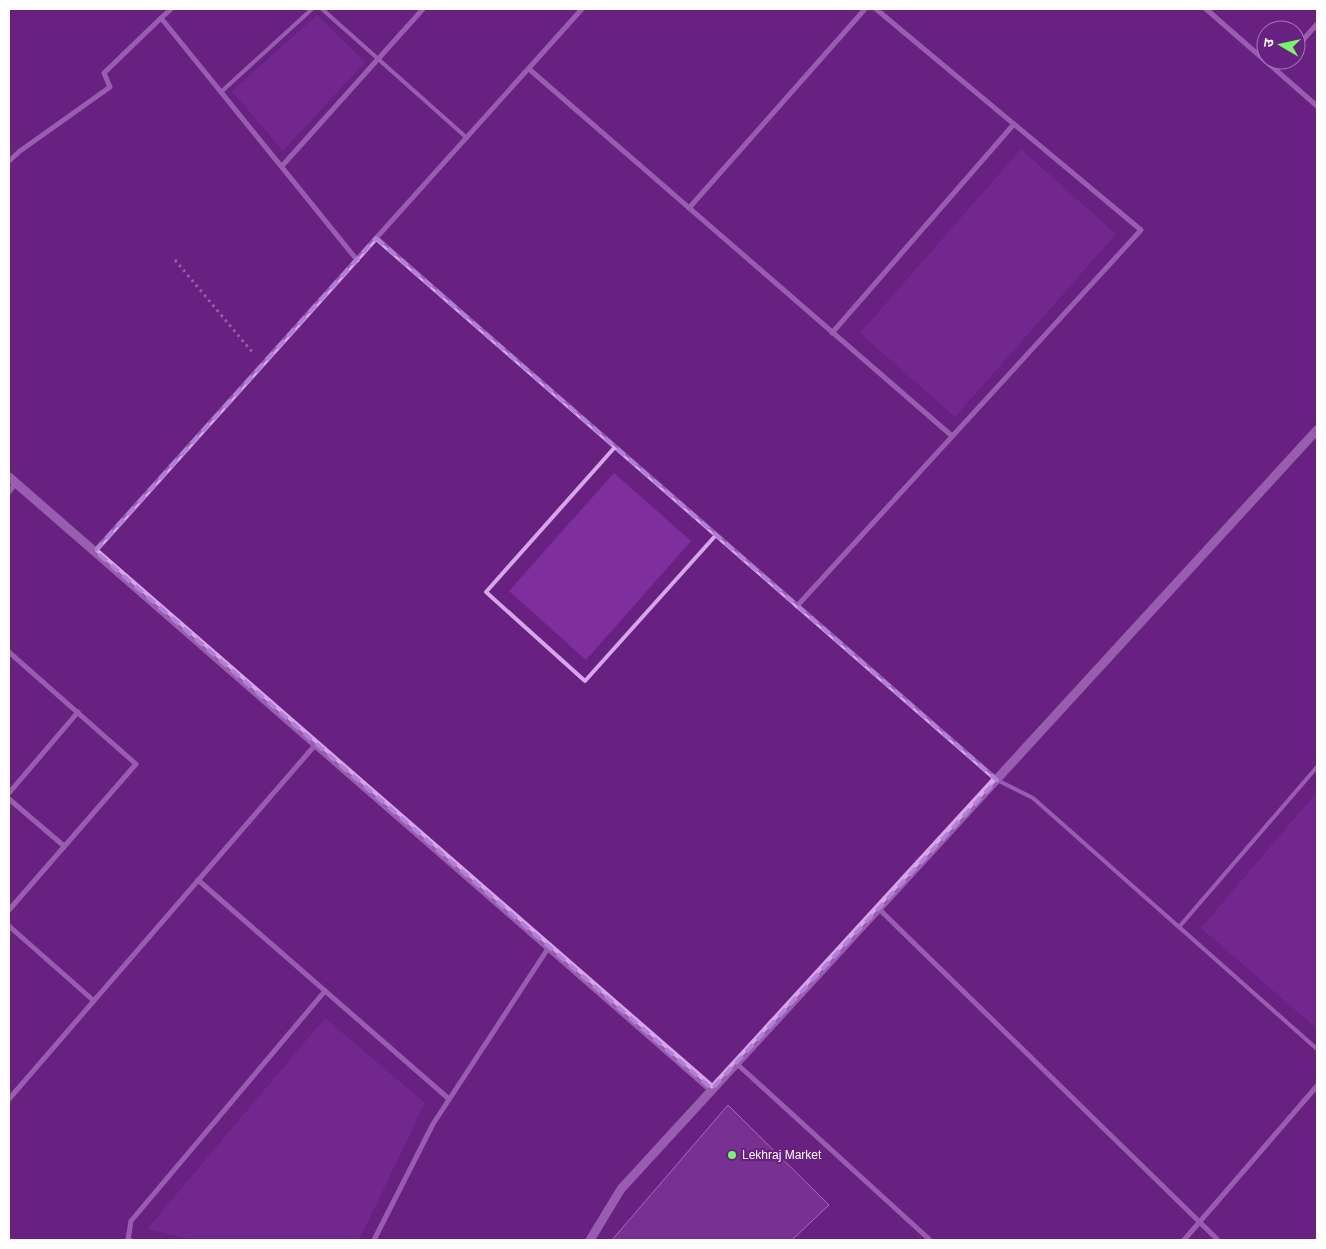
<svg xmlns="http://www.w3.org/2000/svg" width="1326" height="1249" font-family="Arial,'Noto Sans Devanagari',sans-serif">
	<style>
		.green { fill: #7e2f9d }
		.building { fill: #8d44a9; stroke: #eacaf6 }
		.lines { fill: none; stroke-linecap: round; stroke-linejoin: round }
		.path { stroke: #d6a6e8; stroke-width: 3; stroke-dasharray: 2.5 4; stroke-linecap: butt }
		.service { stroke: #d6a6e8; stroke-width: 4 }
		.minor { stroke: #d6a6e8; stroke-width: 5 }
		.tertiary { stroke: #d6a6e8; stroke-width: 9 }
		.marked { fill: none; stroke: #b080d9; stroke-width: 4; stroke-dasharray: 10 6; stroke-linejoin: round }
		.poi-dot { fill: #76f666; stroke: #682081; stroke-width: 2 }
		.labels { text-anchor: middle; stroke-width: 4.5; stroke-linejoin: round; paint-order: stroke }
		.poi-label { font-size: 12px; fill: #fff; stroke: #682081; text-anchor: start }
	</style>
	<rect width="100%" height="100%" fill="#682081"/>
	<g class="green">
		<polygon points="317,15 365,62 283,151 232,91"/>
		<polygon points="1021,149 1116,234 955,417 860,333"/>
		<polygon points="614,473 691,541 586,660 509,591"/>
		<polygon points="1317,792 1317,1029 1201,928"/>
		<polygon points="325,1018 425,1103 359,1240 194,1240 147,1229"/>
	</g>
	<polygon class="building" points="728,1105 829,1205 792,1240 612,1240"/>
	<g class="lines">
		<polyline class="path" points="175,260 253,353"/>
		<g class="service">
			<polyline points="322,9 467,138"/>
			<polyline points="221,92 312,9"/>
			<polyline points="615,447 486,592 585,681 716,535"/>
			<polyline points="997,780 1033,798 1317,1049"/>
			<polyline points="1179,927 1317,767"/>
		</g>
		<g class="minor">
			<polyline points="171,9 161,18 357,260"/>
			<polyline points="1206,9 1317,106"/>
			<polyline points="1296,48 1317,24"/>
			<polyline points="529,69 952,436"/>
			<polyline points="1276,70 1285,60"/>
			<polyline points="9,161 20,151 110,87 104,73 161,18"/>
			<polyline points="282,166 423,9"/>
			<polyline points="689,208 865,9"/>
			<polyline points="376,238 997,780"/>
			<polyline points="832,333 1014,124"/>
			<polyline points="9,492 16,483"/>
			<polyline points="95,551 582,9"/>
			<polyline points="797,606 1141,230 876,9"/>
			<polyline points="9,652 136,764 9,910"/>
			<polyline points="9,793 78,712"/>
			<polyline points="9,799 64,846"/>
			<polyline points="198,880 449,1099"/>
			<polyline points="879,909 1218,1240"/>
			<polyline points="9,926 94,1001"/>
			<polyline points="736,1063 930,1240"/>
			<polyline points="9,1099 316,744"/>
			<polyline points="130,1240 128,1240 131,1221 325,991"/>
			<polyline points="374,1240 433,1124 549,947"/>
			<polyline points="1184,1240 1317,1086"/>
		</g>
		<g class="tertiary">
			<polyline points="9,477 712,1089"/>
			<polyline points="590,1240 621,1189 1317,430"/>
		</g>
	</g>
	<path d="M0 0H1326V1249H0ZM376,238l621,542 -285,309 -617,-538z" fill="#682081" fill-opacity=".55" fill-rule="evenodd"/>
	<path class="marked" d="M376,238l621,542 -285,309 -617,-538z"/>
	<circle class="poi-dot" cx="732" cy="1155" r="5"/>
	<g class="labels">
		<g class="poi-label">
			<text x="742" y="1159">Lekhraj Market</text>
		</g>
	</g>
	<rect width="1326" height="1249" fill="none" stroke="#ffffff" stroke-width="20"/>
	<g transform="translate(1281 45) rotate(279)"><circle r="24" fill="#682081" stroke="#a479b3"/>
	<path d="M0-4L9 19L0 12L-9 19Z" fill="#76f666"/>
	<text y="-8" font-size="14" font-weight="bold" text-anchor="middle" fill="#ffffff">उ</text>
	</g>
</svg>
